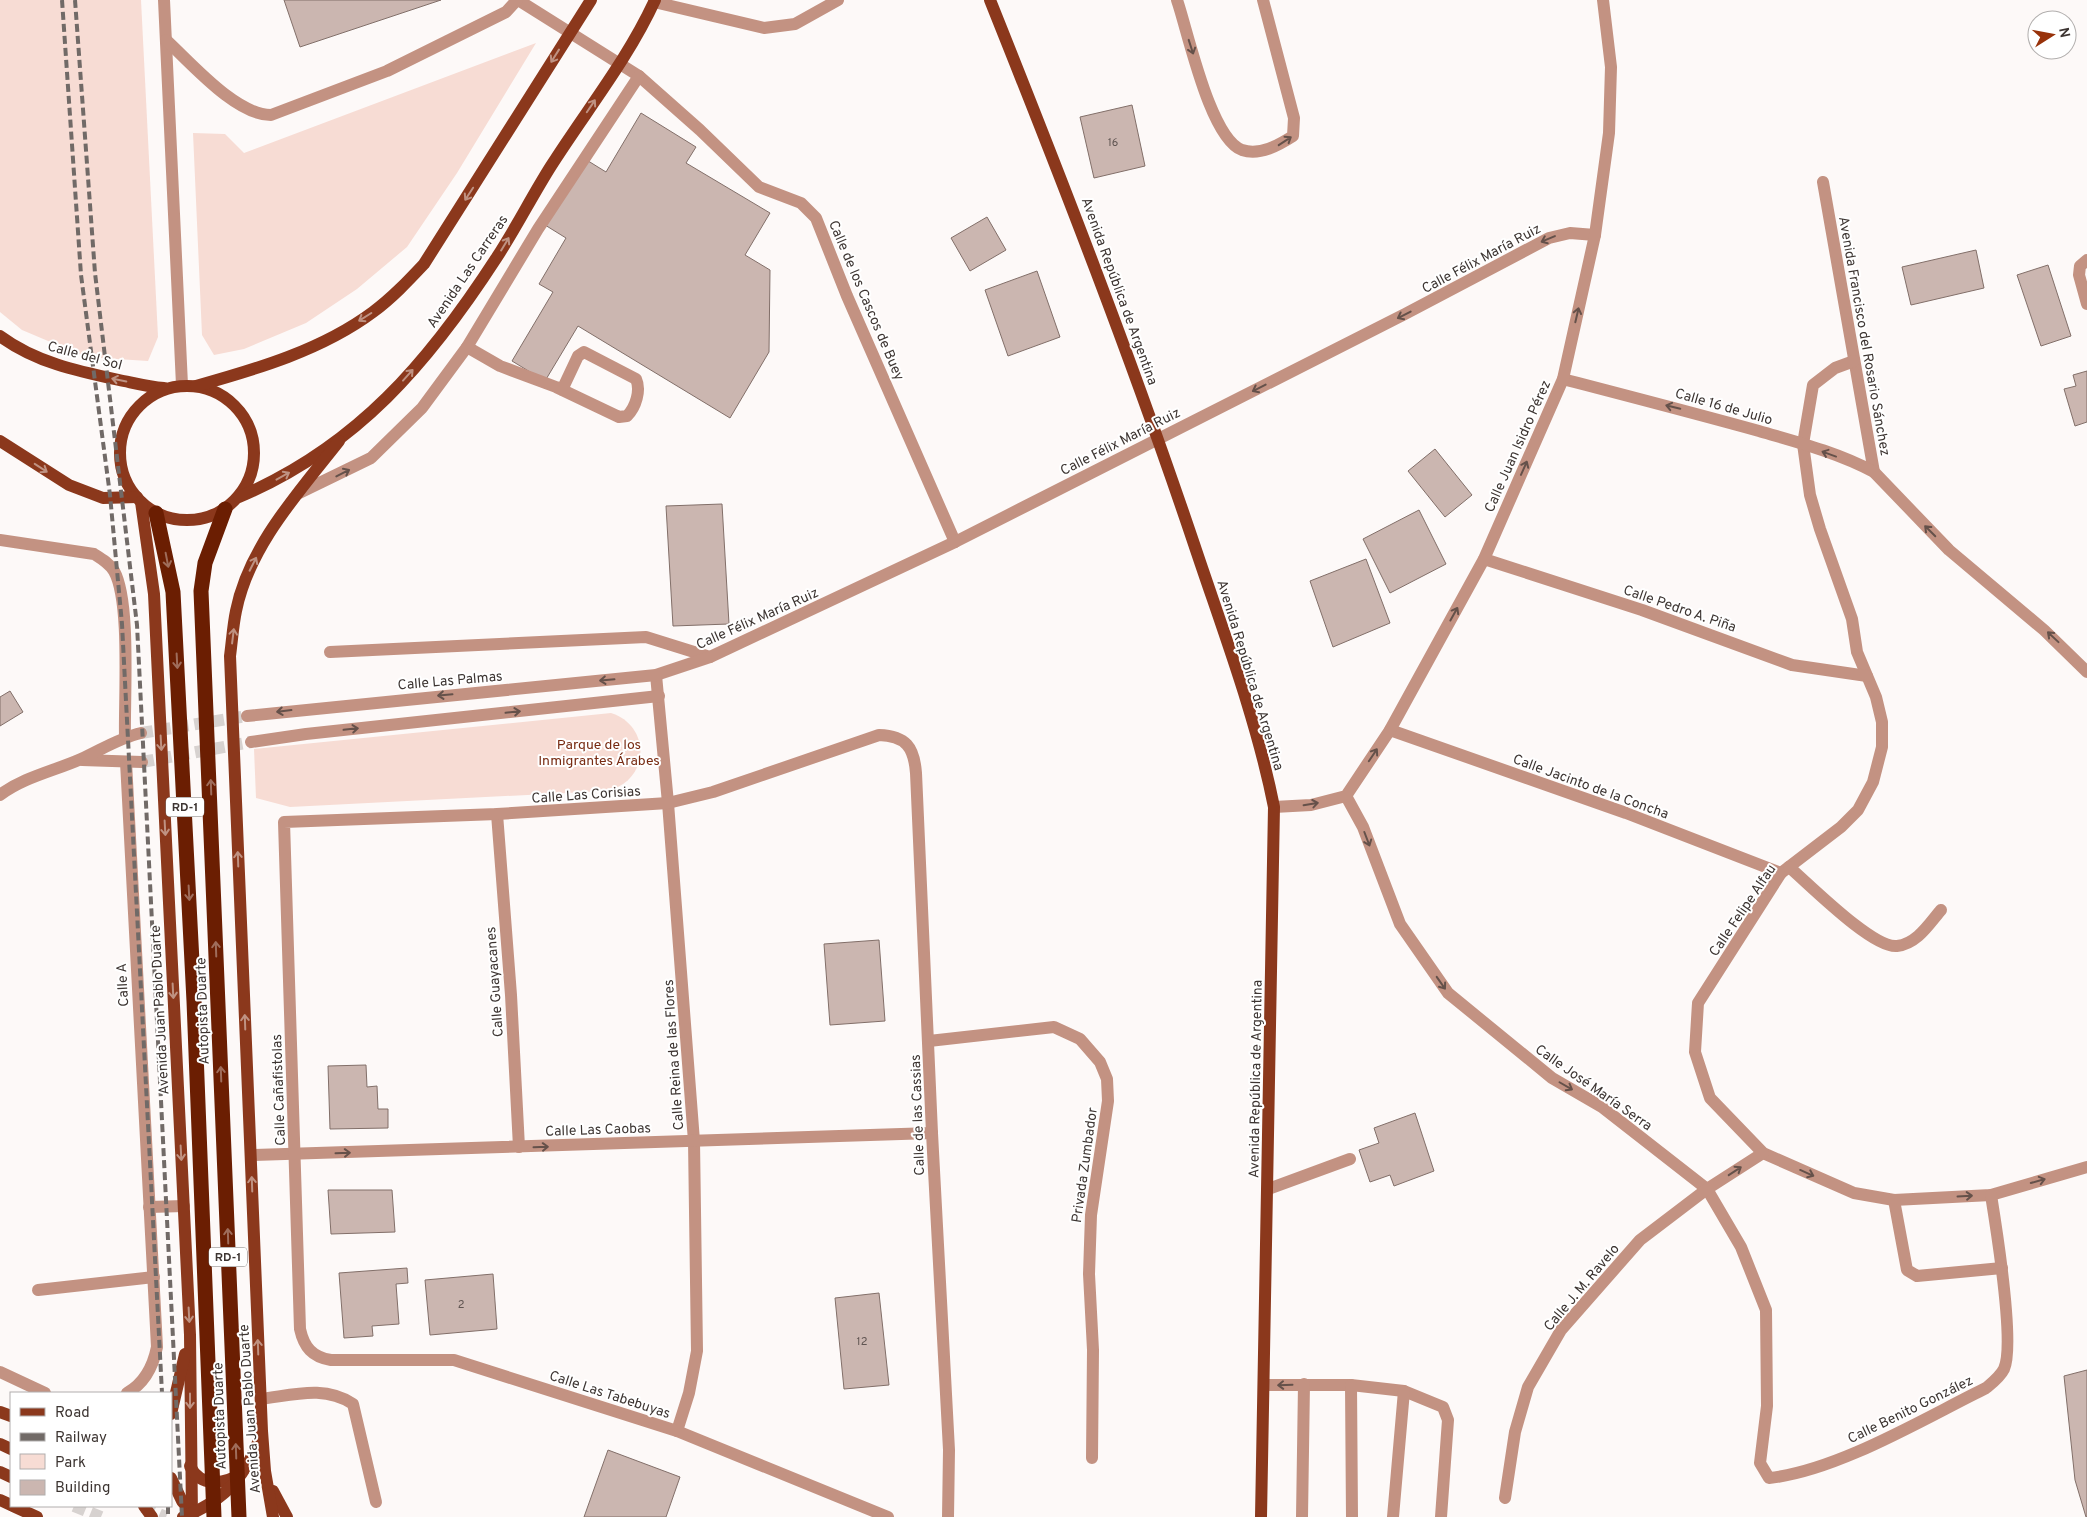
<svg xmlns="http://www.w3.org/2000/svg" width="2087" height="1517" font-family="Overpass,sans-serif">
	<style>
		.green { fill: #f7dcd4 }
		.building { fill: #cbb6b0; stroke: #826f69 }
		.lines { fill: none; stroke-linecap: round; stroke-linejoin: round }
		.minor-tunnel { stroke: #d7d2d0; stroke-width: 12; stroke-dasharray: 12 6; stroke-linecap: butt }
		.major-tunnel { stroke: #d7d2d0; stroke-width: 12; stroke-dasharray: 12 6; stroke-linecap: butt }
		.minor { stroke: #c39282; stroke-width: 12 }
		.major { stroke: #8b381c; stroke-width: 12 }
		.highway { stroke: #6b1e02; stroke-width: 15 }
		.rail { stroke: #716a67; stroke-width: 4; stroke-dasharray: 8 4; stroke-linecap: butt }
		.oneway { stroke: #65514a }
		.oneway2 { stroke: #bf9282 }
		.oneway3 { stroke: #9f6d5b }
		.labels { text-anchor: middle; stroke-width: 4; stroke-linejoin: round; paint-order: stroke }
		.number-label { font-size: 11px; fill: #605552 }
		.shield { fill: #fff; stroke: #777270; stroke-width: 1 }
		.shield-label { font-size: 12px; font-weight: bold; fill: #3d3532 }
		.street-label { font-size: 14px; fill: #3d3532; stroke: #fff }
		.park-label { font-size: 14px; fill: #782c13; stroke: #fff }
	</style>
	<rect width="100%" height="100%" fill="#fdf9f8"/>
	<g class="green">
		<polygon points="0,0 141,0 158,337 148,361 86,357 22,330 0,312"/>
		<polygon points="536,43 457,173 407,247 357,289 306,323 244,349 214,355 202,335 193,133 225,134 244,153"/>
		<path d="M611,713c41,13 39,69 -5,78l-316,16 -34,-9 -2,-49z"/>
	</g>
	<g class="building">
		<polygon points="284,0 441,0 300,47"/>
		<polygon points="1132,105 1145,166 1094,178 1080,117"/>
		<polygon points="641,113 696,147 686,163 770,213 745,255 770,270 769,352 730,418 578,326 545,381 512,361 553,292 539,284 566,238 545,225 585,159 606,172"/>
		<polygon points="987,217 1006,250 970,271 951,238"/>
		<polygon points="1976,250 1984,288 1911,305 1902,267"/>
		<polygon points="2048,265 2071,336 2041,346 2017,275"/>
		<polygon points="1037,271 1060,337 1008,356 985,290"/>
		<polygon points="2087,371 2087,422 2075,426 2064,389 2076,386 2073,375"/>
		<polygon points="1435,449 1472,495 1445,517 1408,471"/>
		<polygon points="722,504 729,624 673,626 666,506"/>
		<polygon points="1419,510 1446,564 1390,593 1363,539"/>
		<polygon points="1366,559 1390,623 1333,647 1310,581"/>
		<polygon points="10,691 23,712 0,726 0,697"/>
		<polygon points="879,940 885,1021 830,1025 824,944"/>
		<polygon points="366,1065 367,1087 377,1086 378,1109 388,1109 388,1128 330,1129 328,1066"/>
		<polygon points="1415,1113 1434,1171 1394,1186 1390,1175 1370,1182 1359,1150 1379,1143 1374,1128"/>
		<polygon points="328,1190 392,1190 395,1232 331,1234"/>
		<polygon points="407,1268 408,1283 396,1284 399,1324 372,1326 373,1336 344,1338 339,1273"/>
		<polygon points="493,1274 497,1329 430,1335 425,1280"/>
		<polygon points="879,1293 889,1385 844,1389 835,1298"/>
		<polygon points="2087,1370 2087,1517 2086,1517 2075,1480 2064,1376"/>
		<polygon points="608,1450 680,1477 666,1517 584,1517"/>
	</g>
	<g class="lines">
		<g class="minor-tunnel">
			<polyline points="141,733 247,716"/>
			<polyline points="142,762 251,742"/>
		</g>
		<g class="major-tunnel">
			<polyline points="74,1506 101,1517"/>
			<polyline points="143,1507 166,1517"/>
		</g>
		<g class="minor">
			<polyline points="164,0 182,385"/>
			<polyline points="518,0 639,76 700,130 759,187 801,203 816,218 847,296 955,542"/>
			<path d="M1177,0c11,32 33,138 65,150 18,6 37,-5 51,-14l1,-18 -31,-118"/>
			<polyline points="654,2 764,28 795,24 838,0"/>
			<path d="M166,40c26,24 70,75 105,75l116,-44 119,-59 11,-12"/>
			<polyline points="1823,182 1874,472"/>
			<polyline points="2087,260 2080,266 2079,275 2087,304"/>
			<path d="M467,347l33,19 56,21c21,10 42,20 63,30l8,-1c9,-9 14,-26 9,-37l-52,-27 -6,4 -16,34"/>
			<polyline points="1854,361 1835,368 1813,385 1803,444 1810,495 1820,529 1852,619 1857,652 1876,697 1882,722 1882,747 1873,782 1858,810 1841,827 1781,873 1698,1003 1695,1052 1710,1098 1763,1153 1854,1193 1894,1200 1991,1195 2087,1167"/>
			<path d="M1563,379c65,17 131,34 196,52 38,11 80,22 115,41l75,78 95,80 43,42"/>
			<polyline points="299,493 371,458 422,408 467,347 538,229 639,76"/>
			<path d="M0,540l94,14c8,5 15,9 20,17 17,30 10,128 11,166"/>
			<polyline points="1484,559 1642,610 1792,665 1867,676"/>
			<polyline points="330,652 646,637 710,657"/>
			<polyline points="656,675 668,803 694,1141 697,1351 689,1393 677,1431"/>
			<polyline points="247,716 656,675 710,657 955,542 1405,314 1549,238 1570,233 1595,235"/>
			<polyline points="1390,730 1626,813 1781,873"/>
			<polyline points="251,742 306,734 659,696"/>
			<polyline points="82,760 142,762"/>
			<path d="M126,762l31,585c-4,20 -12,36 -30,46"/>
			<path d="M0,795c24,-18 54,-24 81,-36 20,-9 38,-21 60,-26"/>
			<path d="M1346,796l17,31 37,97 48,69 104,85 50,29 105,82 34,58 25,63 1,96 -7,57 9,15c68,-7 154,-59 217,-90 6,-5 14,-11 18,-19 11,-24 -8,-143 -13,-174"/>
			<polyline points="1274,807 1311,805 1346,796 1390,730 1484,559 1563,379 1595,235 1609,133 1611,67 1603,0"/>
			<polyline points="497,814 511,995 519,1147"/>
			<path d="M1789,867c20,17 84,82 108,79 20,-2 32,-22 44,-36"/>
			<polyline points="929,1041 1054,1027 1080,1039 1100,1062 1107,1079 1108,1101 1091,1215 1089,1274 1093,1350 1092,1458"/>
			<polyline points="251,1155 932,1133"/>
			<polyline points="1268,1189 1350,1159"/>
			<polyline points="1894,1200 1907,1270 1917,1276 2002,1268"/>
			<polyline points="149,1207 184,1206"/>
			<polyline points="38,1290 154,1277"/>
			<polyline points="0,1372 45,1393"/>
			<polyline points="1265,1385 1351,1385 1404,1391 1443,1407 1448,1420 1441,1517"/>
			<polyline points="1351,1385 1352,1517"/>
			<path d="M261,1399c33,-4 63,-14 92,5l23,98"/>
			<polyline points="1505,1498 1515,1432 1528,1387 1561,1330 1640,1240 1707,1189 1763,1153"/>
			<path d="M888,1517l-211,-86 -223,-71h-123c-19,-3 -27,-13 -31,-31l-16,-507 213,-8 171,-11 45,-11 166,-57c27,1 35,12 37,38l16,360 17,317 -1,67"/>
			<polyline points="1302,1517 1304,1384"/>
			<polyline points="1393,1517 1404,1391"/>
		</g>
		<g class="major">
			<path d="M990,0c72,180 142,360 204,544 29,87 62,173 80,263l-13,710"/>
			<path d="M0,336c35,26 77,35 119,44 15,3 30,7 45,8"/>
			<circle cx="187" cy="453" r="67"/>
			<path d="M196,386c61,-17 126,-36 177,-74 19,-14 35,-31 51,-48l167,-264"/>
			<polyline points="0,441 69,485 103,498 137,497"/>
			<path d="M239,497c118,-50 190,-135 258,-240 19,-29 35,-61 54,-91 35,-55 77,-107 104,-166"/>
			<polyline points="141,502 154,594 190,1335 192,1517"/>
			<polyline points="0,1412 11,1416"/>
			<polyline points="171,1414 185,1354"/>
			<polyline points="0,1444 11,1449"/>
			<path d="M190,1466c10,22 36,18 51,7"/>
			<polyline points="0,1472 11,1477"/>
			<polyline points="171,1478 182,1501 193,1514"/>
			<polyline points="273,1491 287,1517"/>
			<polyline points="0,1500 11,1505"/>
			<polyline points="13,1506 37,1517"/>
			<polyline points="144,1506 152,1517"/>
			<path d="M183,1517c42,-16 63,-41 78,-82"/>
			<path d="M273,1517l-8,-46 -3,-40 -32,-775c2,-15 3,-31 6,-45 13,-65 63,-119 103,-170"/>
		</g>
		<g class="highway">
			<polyline points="225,509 205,563 201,591 239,1517"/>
			<polyline points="156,513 173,592 194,1001 214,1517"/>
		</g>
		<g class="rail">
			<polyline points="62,0 81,275 110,495 122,624 162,1393"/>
			<polyline points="75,0 95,273 137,625 182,1517"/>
			<polyline points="168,1506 168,1517"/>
		</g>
	</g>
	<defs><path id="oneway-shaft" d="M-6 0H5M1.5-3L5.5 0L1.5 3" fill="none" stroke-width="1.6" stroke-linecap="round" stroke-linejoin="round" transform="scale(1.25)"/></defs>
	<g class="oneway">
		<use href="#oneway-shaft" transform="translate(1191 47) rotate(72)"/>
		<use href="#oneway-shaft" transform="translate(1285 141) rotate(-33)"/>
		<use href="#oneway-shaft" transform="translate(1548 239) rotate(157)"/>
		<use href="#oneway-shaft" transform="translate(1404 315) rotate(153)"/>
		<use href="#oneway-shaft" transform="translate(1577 315) rotate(-77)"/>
		<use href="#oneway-shaft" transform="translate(1259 388) rotate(153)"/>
		<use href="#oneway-shaft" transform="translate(1673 407) rotate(-166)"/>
		<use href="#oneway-shaft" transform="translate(1829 454) rotate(-160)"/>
		<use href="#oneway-shaft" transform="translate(1524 468) rotate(-66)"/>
		<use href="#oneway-shaft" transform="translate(343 473) rotate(-27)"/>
		<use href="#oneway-shaft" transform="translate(1930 531) rotate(-135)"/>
		<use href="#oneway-shaft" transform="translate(1454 614) rotate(-61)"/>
		<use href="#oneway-shaft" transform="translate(2053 637) rotate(-137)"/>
		<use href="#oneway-shaft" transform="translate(607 680) rotate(175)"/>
		<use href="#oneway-shaft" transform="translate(445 695) rotate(175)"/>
		<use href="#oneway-shaft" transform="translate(284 711) rotate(173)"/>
		<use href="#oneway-shaft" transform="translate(513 712) rotate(-6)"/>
		<use href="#oneway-shaft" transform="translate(351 729) rotate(-6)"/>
		<use href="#oneway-shaft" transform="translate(1373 755) rotate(-56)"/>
		<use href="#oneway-shaft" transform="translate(1311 804) rotate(-9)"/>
		<use href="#oneway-shaft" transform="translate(1367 839) rotate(69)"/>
		<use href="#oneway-shaft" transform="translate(1441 983) rotate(55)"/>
		<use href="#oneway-shaft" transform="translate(1566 1086) rotate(30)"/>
		<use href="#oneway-shaft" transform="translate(541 1147) rotate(-2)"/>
		<use href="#oneway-shaft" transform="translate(343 1153) rotate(-2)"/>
		<use href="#oneway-shaft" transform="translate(1735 1171) rotate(-33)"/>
		<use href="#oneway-shaft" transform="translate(1807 1173) rotate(24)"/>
		<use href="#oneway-shaft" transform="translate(2038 1181) rotate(-16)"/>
		<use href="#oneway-shaft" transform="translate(1965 1196) rotate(-3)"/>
		<use href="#oneway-shaft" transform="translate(1285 1385) rotate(178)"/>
	</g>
	<g class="oneway2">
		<use href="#oneway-shaft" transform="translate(555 56) rotate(122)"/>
		<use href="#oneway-shaft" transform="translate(591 106) rotate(-56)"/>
		<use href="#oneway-shaft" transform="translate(469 194) rotate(123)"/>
		<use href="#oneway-shaft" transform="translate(505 244) rotate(-59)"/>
		<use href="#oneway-shaft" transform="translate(365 317) rotate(148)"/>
		<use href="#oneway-shaft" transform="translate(408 375) rotate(-48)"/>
		<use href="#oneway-shaft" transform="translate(119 380) rotate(-168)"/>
		<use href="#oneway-shaft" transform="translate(41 468) rotate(33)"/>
		<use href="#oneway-shaft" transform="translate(283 476) rotate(-29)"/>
		<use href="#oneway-shaft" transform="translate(253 564) rotate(-63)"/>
		<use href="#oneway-shaft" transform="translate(233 636) rotate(-83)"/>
		<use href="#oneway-shaft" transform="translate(161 743) rotate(87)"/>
		<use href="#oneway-shaft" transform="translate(165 828) rotate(87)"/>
		<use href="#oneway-shaft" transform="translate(238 859) rotate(-92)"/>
		<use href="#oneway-shaft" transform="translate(173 991) rotate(87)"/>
		<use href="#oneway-shaft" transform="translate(245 1022) rotate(-92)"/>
		<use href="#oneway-shaft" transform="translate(181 1153) rotate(87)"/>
		<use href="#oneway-shaft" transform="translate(252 1184) rotate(-92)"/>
		<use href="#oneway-shaft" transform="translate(189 1315) rotate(87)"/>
		<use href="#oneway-shaft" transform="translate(258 1347) rotate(-92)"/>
		<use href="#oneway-shaft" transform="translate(190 1401) rotate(90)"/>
	</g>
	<g class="oneway3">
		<use href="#oneway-shaft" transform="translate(167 560) rotate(79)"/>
		<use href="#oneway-shaft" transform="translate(177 661) rotate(87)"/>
		<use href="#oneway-shaft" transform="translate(211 787) rotate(-92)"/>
		<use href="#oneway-shaft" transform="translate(189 893) rotate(87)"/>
		<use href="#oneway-shaft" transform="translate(216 949) rotate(-92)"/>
		<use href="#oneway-shaft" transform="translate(221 1074) rotate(-92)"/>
		<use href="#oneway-shaft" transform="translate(228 1236) rotate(-92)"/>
		<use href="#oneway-shaft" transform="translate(236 1451) rotate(-92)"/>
	</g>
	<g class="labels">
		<g class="number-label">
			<text x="1113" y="146">16</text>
			<text x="461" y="1308">2</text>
			<text x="862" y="1345">12</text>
		</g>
		<g class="shield">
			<rect x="166" y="797.5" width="38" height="19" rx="4"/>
			<rect x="209" y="1247.5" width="38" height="19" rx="4"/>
		</g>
		<g class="shield-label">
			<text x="185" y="811">RD-1</text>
			<text x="228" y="1261">RD-1</text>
		</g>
		<g class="street-label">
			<text transform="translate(1481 258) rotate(-28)" y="5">Calle Félix María Ruiz</text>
			<text transform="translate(467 271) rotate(-56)" y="5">Avenida Las Carreras</text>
			<text transform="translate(1120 291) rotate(70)" y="5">Avenida República de Argentina</text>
			<text transform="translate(867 300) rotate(67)" y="5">Calle de los Cascos de Buey</text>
			<text transform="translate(1865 336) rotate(80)" y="5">Avenida Francisco del Rosario Sánchez</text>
			<text transform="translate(85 355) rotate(15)" y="5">Calle del Sol</text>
			<text transform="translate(1724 406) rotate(16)" y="5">Calle 16 de Julio</text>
			<text transform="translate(1120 441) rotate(-27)" y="5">Calle Félix María Ruiz</text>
			<text transform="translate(1517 446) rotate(-66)" y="5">Calle Juan Isidro Pérez</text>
			<text transform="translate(1680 608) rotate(19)" y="5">Calle Pedro A. Piña</text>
			<text transform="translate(757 618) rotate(-24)" y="5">Calle Félix María Ruiz</text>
			<text transform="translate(1251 675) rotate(73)" y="5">Avenida República de Argentina</text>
			<text transform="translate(450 680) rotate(-5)" y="5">Calle Las Palmas</text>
			<text transform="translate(1591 786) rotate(20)" y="5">Calle Jacinto de la Concha</text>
			<text transform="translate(586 794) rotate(-4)" y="5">Calle Las Corisias</text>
			<text transform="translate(1742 910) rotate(-56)" y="5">Calle Felipe Alfau</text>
			<text transform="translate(494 982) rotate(-94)" y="5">Calle Guayacanes</text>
			<text transform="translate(122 985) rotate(-93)" y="5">Calle A</text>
			<text transform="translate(159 1010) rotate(-93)" y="5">Avenida Juan Pablo Duarte</text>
			<text transform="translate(202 1011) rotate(-92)" y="5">Autopista Duarte</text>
			<text transform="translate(673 1055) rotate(-94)" y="5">Calle Reina de las Flores</text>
			<text transform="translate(1255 1079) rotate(-89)" y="5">Avenida República de Argentina</text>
			<text transform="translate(1594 1087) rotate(35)" y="5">Calle José María Serra</text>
			<text transform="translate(278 1090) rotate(-92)" y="5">Calle Cañafistolas</text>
			<text transform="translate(917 1115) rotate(-92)" y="5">Calle de las Cassias</text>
			<text transform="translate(598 1129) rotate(-2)" y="5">Calle Las Caobas</text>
			<text transform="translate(1084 1165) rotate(-82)" y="5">Privada Zumbador</text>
			<text transform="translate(1581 1287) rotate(-50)" y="5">Calle J. M. Ravelo</text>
			<text transform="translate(610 1394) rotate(18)" y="5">Calle Las Tabebuyas</text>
			<text transform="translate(249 1409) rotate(-94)" y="5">Avenida Juan Pablo Duarte</text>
			<text transform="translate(1910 1409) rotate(-26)" y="5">Calle Benito González</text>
			<text transform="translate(219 1416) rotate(-92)" y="5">Autopista Duarte</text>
		</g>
		<g class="park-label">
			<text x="599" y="749">Parque de los<tspan x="599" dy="16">Inmigrantes Árabes</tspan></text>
		</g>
	</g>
	<rect x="10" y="1392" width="162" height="115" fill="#ffffff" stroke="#b1aead"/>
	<rect x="20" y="1408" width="25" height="8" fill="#8b381c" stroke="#b1aead"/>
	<text x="55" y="1417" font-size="15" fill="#3d3532">Road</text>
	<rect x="20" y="1433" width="25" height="8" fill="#716a67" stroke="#b1aead"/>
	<text x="55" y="1442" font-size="15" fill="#3d3532">Railway</text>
	<rect x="20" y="1454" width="25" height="15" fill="#f7dcd4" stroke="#b1aead"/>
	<text x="55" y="1467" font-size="15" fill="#3d3532">Park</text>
	<rect x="20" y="1480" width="25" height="15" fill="#cbb6b0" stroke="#b1aead"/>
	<text x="55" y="1492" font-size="15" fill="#3d3532">Building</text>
	<g transform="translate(2052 35) rotate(79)"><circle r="24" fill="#ffffff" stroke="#b1aead"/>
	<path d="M0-4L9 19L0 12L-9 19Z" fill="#98320a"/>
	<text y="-8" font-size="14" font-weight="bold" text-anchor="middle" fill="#3d3532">N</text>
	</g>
</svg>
